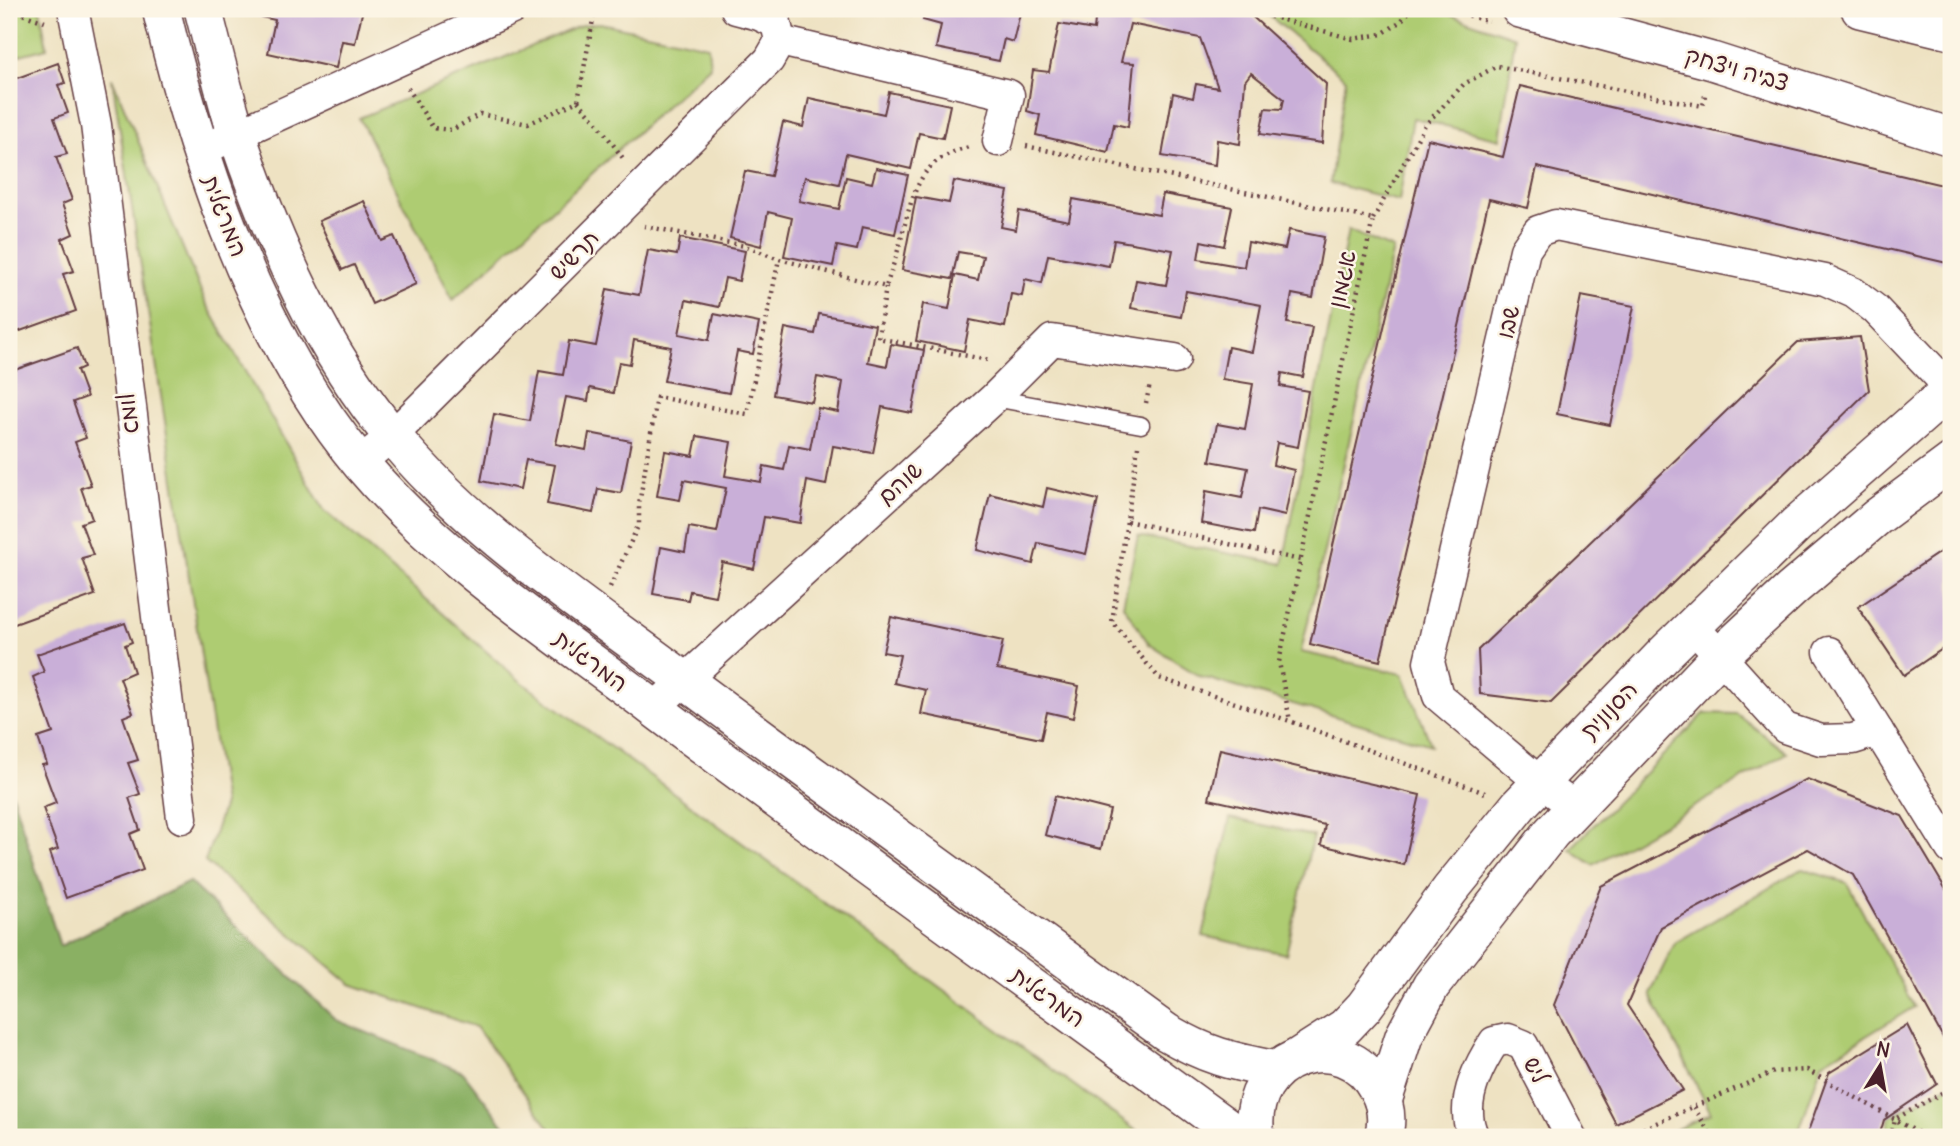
<svg xmlns="http://www.w3.org/2000/svg" width="1960" height="1146" font-family="Delius,'Playpen Sans Hebrew',sans-serif">
	<style>
		.green { fill: #aecc72; stroke: #7c764e; stroke-width: 2 }
		.forest { fill: #8ab064; stroke: #6a6848; stroke-width: 2 }
		.building { fill: #c9afd8 }
		.lines { fill: none; stroke-linecap: round; stroke-linejoin: round }
		.service-casing { stroke: #633c42; stroke-width: 19 }
		.minor-casing { stroke: #633c42; stroke-width: 33 }
		.tertiary-casing { stroke: #633c42; stroke-width: 40 }
		.path { stroke: #633c42; stroke-width: 4.5; stroke-dasharray: 2 5; stroke-linecap: butt }
		.service { stroke: #fff; stroke-width: 16 }
		.minor { stroke: #fff; stroke-width: 30 }
		.tertiary { stroke: #fff; stroke-width: 37 }
		.labels { text-anchor: middle; stroke-width: 5; stroke-linejoin: round; paint-order: stroke }
		.street-label { font-size: 23px; fill: #4a1f2b; stroke: #fcf5e5 }
	</style>
	<rect width="100%" height="100%" fill="#fcf5e5"/>
	<filter id="ink" filterUnits="userSpaceOnUse"><feTurbulence type="fractalNoise" baseFrequency=".0143" numOctaves="2"/><feDisplacementMap in="SourceGraphic" scale="14" xChannelSelector="R" yChannelSelector="G"/><feConvolveMatrix kernelMatrix="1 2 1 2 8 2 1 2 1" color-interpolation-filters="sRGB"/></filter>
	<filter id="wash" filterUnits="userSpaceOnUse"><feTurbulence type="fractalNoise" baseFrequency=".00686" numOctaves="4" result="noise"/><feDisplacementMap in="SourceGraphic" scale="28" xChannelSelector="R" yChannelSelector="G"/><feGaussianBlur stdDeviation="1.57" result="paint"/><feColorMatrix in="noise" values="0 0 0 0 0 0 0 0 0 0 0 0 0 0 0 0 0 1.4 0 .05"/><feComposite in="paint" operator="in"/></filter>
	<g filter="url(#wash)">
		<rect width="100%" height="100%" fill="#eee2c2"/>
		<g class="green">
			<polygon points="9,9 40,9 47,48 9,58"/>
			<polygon points="1261,9 1435,9 1515,37 1500,139 1413,118 1399,201 1330,183 1346,79"/>
			<polygon points="600,23 708,46 710,66 453,300 359,118 582,25"/>
			<polygon points="112,78 205,301 324,510 519,680 1145,1137 556,1137 476,1027 351,984 205,862 224,804"/>
			<polygon points="1348,230 1393,249 1301,652 1403,674 1431,745 1199,676 1149,644 1123,605 1138,536 1283,564"/>
			<polygon points="1705,713 1737,714 1787,753 1593,865 1570,849"/>
			<polygon points="1230,818 1313,836 1286,954 1203,936"/>
			<polygon points="1802,869 1847,883 1914,1007 1822,1063 1797,1137 1660,1137 1711,1113 1650,994 1675,943"/>
			<polygon points="1951,1084 1951,1137 1886,1137 1890,1116"/>
		</g>
		<polygon class="forest" points="9,794 12,794 60,946 189,882 336,1020 463,1072 513,1137 9,1137"/>
		<g id="blocks">
			<g class="building">
				<polygon points="244,9 363,9 355,43 342,41 336,68 268,53 275,20 243,13"/>
				<polygon points="925,9 1021,9 1013,42 1004,39 999,61 936,48 941,25 923,20"/>
				<polygon points="1096,9 1244,9 1326,84 1322,143 1260,134 1265,108 1282,109 1284,99 1251,73 1245,81 1240,144 1217,140 1215,165 1162,156 1173,93 1193,98 1196,84 1218,88 1200,38 1130,24 1121,62 1134,63 1128,127 1114,124 1108,152 1036,135 1040,115 1027,111 1033,70 1049,72 1059,24 1094,30"/>
				<polygon points="58,63 65,83 58,85 68,113 54,118 67,154 56,157 72,200 62,204 73,234 62,239 74,271 63,274 76,311 9,335 9,81"/>
				<polygon points="1520,86 1951,187 1951,264 1537,167 1528,208 1489,199 1380,661 1310,644 1428,139 1503,157"/>
				<polygon points="889,92 950,105 943,138 919,133 911,169 846,154 839,184 805,177 799,201 839,209 846,177 872,183 876,168 908,175 895,234 862,227 857,250 837,246 833,266 784,256 792,218 768,212 761,246 730,238 745,171 771,176 783,122 803,127 809,98 884,114"/>
				<polygon points="954,181 1008,191 1001,227 1016,230 1019,211 1069,221 1073,199 1159,215 1163,194 1232,207 1224,246 1201,241 1198,259 1244,267 1248,242 1285,249 1289,230 1324,237 1313,298 1292,294 1287,323 1312,327 1303,377 1282,373 1280,386 1308,391 1298,447 1277,443 1273,465 1294,470 1285,516 1258,510 1254,533 1201,523 1206,491 1242,498 1248,468 1210,461 1217,424 1245,429 1253,384 1222,379 1228,347 1252,352 1261,305 1186,291 1181,317 1131,308 1136,280 1166,285 1173,250 1114,240 1109,266 1048,255 1042,283 1025,279 1022,296 1011,294 1005,327 970,320 964,351 916,341 923,304 949,309 955,275 978,280 983,256 958,252 952,279 902,270 916,197 949,203"/>
				<polygon points="364,201 382,241 394,236 416,284 372,304 354,265 342,270 319,221"/>
				<polygon points="680,238 745,251 739,281 725,278 719,307 686,300 679,334 709,340 714,314 759,323 753,354 737,351 729,393 664,381 671,347 634,340 630,364 619,362 613,393 590,388 588,401 566,397 556,444 586,450 589,433 631,441 621,493 598,489 593,513 547,504 555,465 526,460 520,489 481,481 494,414 530,421 539,371 563,375 569,341 596,346 607,289 639,295 648,250 677,255"/>
				<polygon points="1581,296 1634,306 1610,425 1557,414"/>
				<polygon points="819,314 875,325 868,362 887,366 891,344 924,350 912,413 882,407 873,453 833,446 826,485 807,481 800,523 764,517 754,569 722,562 715,596 690,591 688,600 653,594 661,547 685,552 689,527 717,532 726,488 684,480 680,500 657,496 665,451 693,456 697,436 731,442 725,476 761,482 764,466 784,470 789,445 810,449 818,408 838,412 843,382 817,377 812,402 773,395 785,328 815,334"/>
				<polygon points="1860,337 1869,390 1551,703 1480,694 1478,650 1798,342"/>
				<polygon points="77,348 84,367 77,370 87,397 73,402 86,438 75,442 91,485 81,488 92,519 81,523 93,555 82,558 95,595 9,626 9,575 11,574 9,568 9,372"/>
				<polygon points="1047,488 1098,500 1086,554 1038,543 1033,564 977,550 990,494 1043,507"/>
				<polygon points="1943,550 1951,562 1951,643 1904,675 1858,607"/>
				<polygon points="891,617 1003,641 997,669 1079,686 1073,718 1047,712 1041,739 921,714 926,690 894,683 900,655 883,652"/>
				<polygon points="125,623 132,642 125,645 134,672 120,678 133,713 123,717 138,760 128,763 140,794 129,798 140,830 130,834 143,870 66,898 50,852 58,849 43,808 56,803 42,765 47,764 38,738 53,733 33,677 44,672 37,654"/>
				<polygon points="1220,749 1420,795 1404,865 1321,845 1325,825 1209,799"/>
				<polygon points="1807,779 1902,816 1951,898 1951,1052 1853,875 1808,849 1661,927 1627,1005 1683,1090 1616,1124 1554,1005 1601,886"/>
				<polygon points="1055,796 1110,810 1101,849 1045,835"/>
				<polygon points="1907,1025 1937,1084 1884,1120 1879,1137 1806,1137 1829,1073"/>
			</g>
		</g>
	</g>
	<g filter="url(#ink)">
		<use href="#blocks" fill-opacity="0" stroke="#633c42" stroke-width="2"/>
		<g class="lines">
			<g class="service-casing">
				<polyline id="service" points="994,398 1141,425"/>
			</g>
			<g class="minor-casing">
				<g id="minor">
					<polyline points="73,9 96,125 182,818"/>
					<polyline points="780,41 1009,95 998,141"/>
					<polyline points="200,151 512,9"/>
					<polyline points="360,462 392,436 769,60 780,41 776,23 759,15 736,9"/>
					<polyline points="1692,625 1785,728 1821,740 1853,739 1878,731"/>
					<polyline points="1829,652 1951,849"/>
					<polyline points="654,708 994,398 1052,340 1175,359"/>
					<polyline points="1575,807 1540,782 1438,696 1429,662 1525,250 1538,231 1556,225 1825,280 1854,293 1875,309 1951,389"/>
					<path d="M1474,1137c-16,-31 3,-69 20,-95l14,-3 15,6 48,92"/>
				</g>
			</g>
			<g class="tertiary-casing">
				<g id="tertiary">
					<path d="M161,9c37,155 97,331 200,455 82,97 191,167 291,243 194,146 392,287 588,430"/>
					<path d="M203,9c11,42 21,85 34,126 36,107 84,216 157,303 78,93 181,161 278,233 163,122 329,241 494,361 41,24 64,29 110,38"/>
					<polyline points="1520,9 1712,61 1951,137"/>
					<polyline points="1860,9 1951,31"/>
					<polyline points="1298,1057 1345,1027 1364,1007 1450,890 1519,805 1663,655 1796,525 1951,389"/>
					<polyline points="1383,1101 1404,1036 1431,986 1551,833 1721,655 1792,589 1877,517 1951,462"/>
					<path d="M1256,1137c-13,-83 88,-114 122,-47 8,15 10,31 5,47"/>
				</g>
			</g>
			<g class="path">
				<polyline points="19,9 22,14 45,22"/>
				<polyline points="1449,9 1489,22"/>
				<polyline points="1250,11 1353,39 1382,34 1401,21 1411,9"/>
				<polyline points="408,88 433,128 452,130 480,114 528,124 578,101 595,9"/>
				<polyline points="578,101 596,121 625,161"/>
				<polyline points="1026,146 1373,219 1279,662 1290,721"/>
				<polyline points="1373,219 1425,125 1464,84 1497,66 1703,106 1705,95"/>
				<polyline points="644,226 745,246 779,259"/>
				<polyline points="886,287 878,338 988,360"/>
				<polyline points="1146,403 1150,384"/>
				<polyline points="1138,446 1112,622 1159,678 1290,721 1485,793"/>
				<polyline points="1127,521 1300,560"/>
				<path d="M610,587l29,-63v-19l18,-108 90,17 32,-155 107,28c5,-17 12,-34 16,-52 12,-44 17,-76 67,-88"/>
				<polyline points="1694,1107 1712,1137"/>
				<polyline points="1624,1137 1774,1072 1807,1070 1926,1137"/>
				<polyline points="1891,1137 1895,1119 1947,1090 1951,1096"/>
			</g>
			<use href="#service" class="service"/>
			<use href="#minor" class="minor"/>
			<use href="#tertiary" class="tertiary"/>
		</g>
	</g>
	<g class="labels">
		<g class="street-label">
			<text transform="translate(1737 69) rotate(16)" y="8">צביה ויצחק</text>
			<text transform="translate(225 216) rotate(69)" y="8">המרגלית</text>
			<text transform="translate(574 255) rotate(-45)" y="8">תרשיש</text>
			<text transform="translate(1342 279) rotate(-78)" y="8">אגמון</text>
			<text transform="translate(1508 322) rotate(-77)" y="8">שבו</text>
			<text transform="translate(131 413) rotate(83)" y="8">כמון</text>
			<text transform="translate(900 483) rotate(-42)" y="8">שוהם</text>
			<text transform="translate(591 661) rotate(37)" y="8">המרגלית</text>
			<text transform="translate(1609 710) rotate(-46)" y="8">הסנונית</text>
			<text transform="translate(1048 997) rotate(36)" y="8">המרגלית</text>
			<text transform="translate(1536 1070) rotate(62)" y="8">ליש</text>
		</g>
	</g>
	<rect width="1960" height="1146" fill="none" stroke="#fcf5e5" stroke-width="35"/>
	<g transform="translate(1880 1066) rotate(11)" stroke="#fcf5e5" stroke-width="5" paint-order="stroke">
	<path d="M0-5L12 26L0 18L-12 26Z" fill="#4a1f2b"/>
	<text y="-10" font-size="19" font-weight="bold" text-anchor="middle" fill="#4a1f2b">N</text>
	</g>
</svg>
